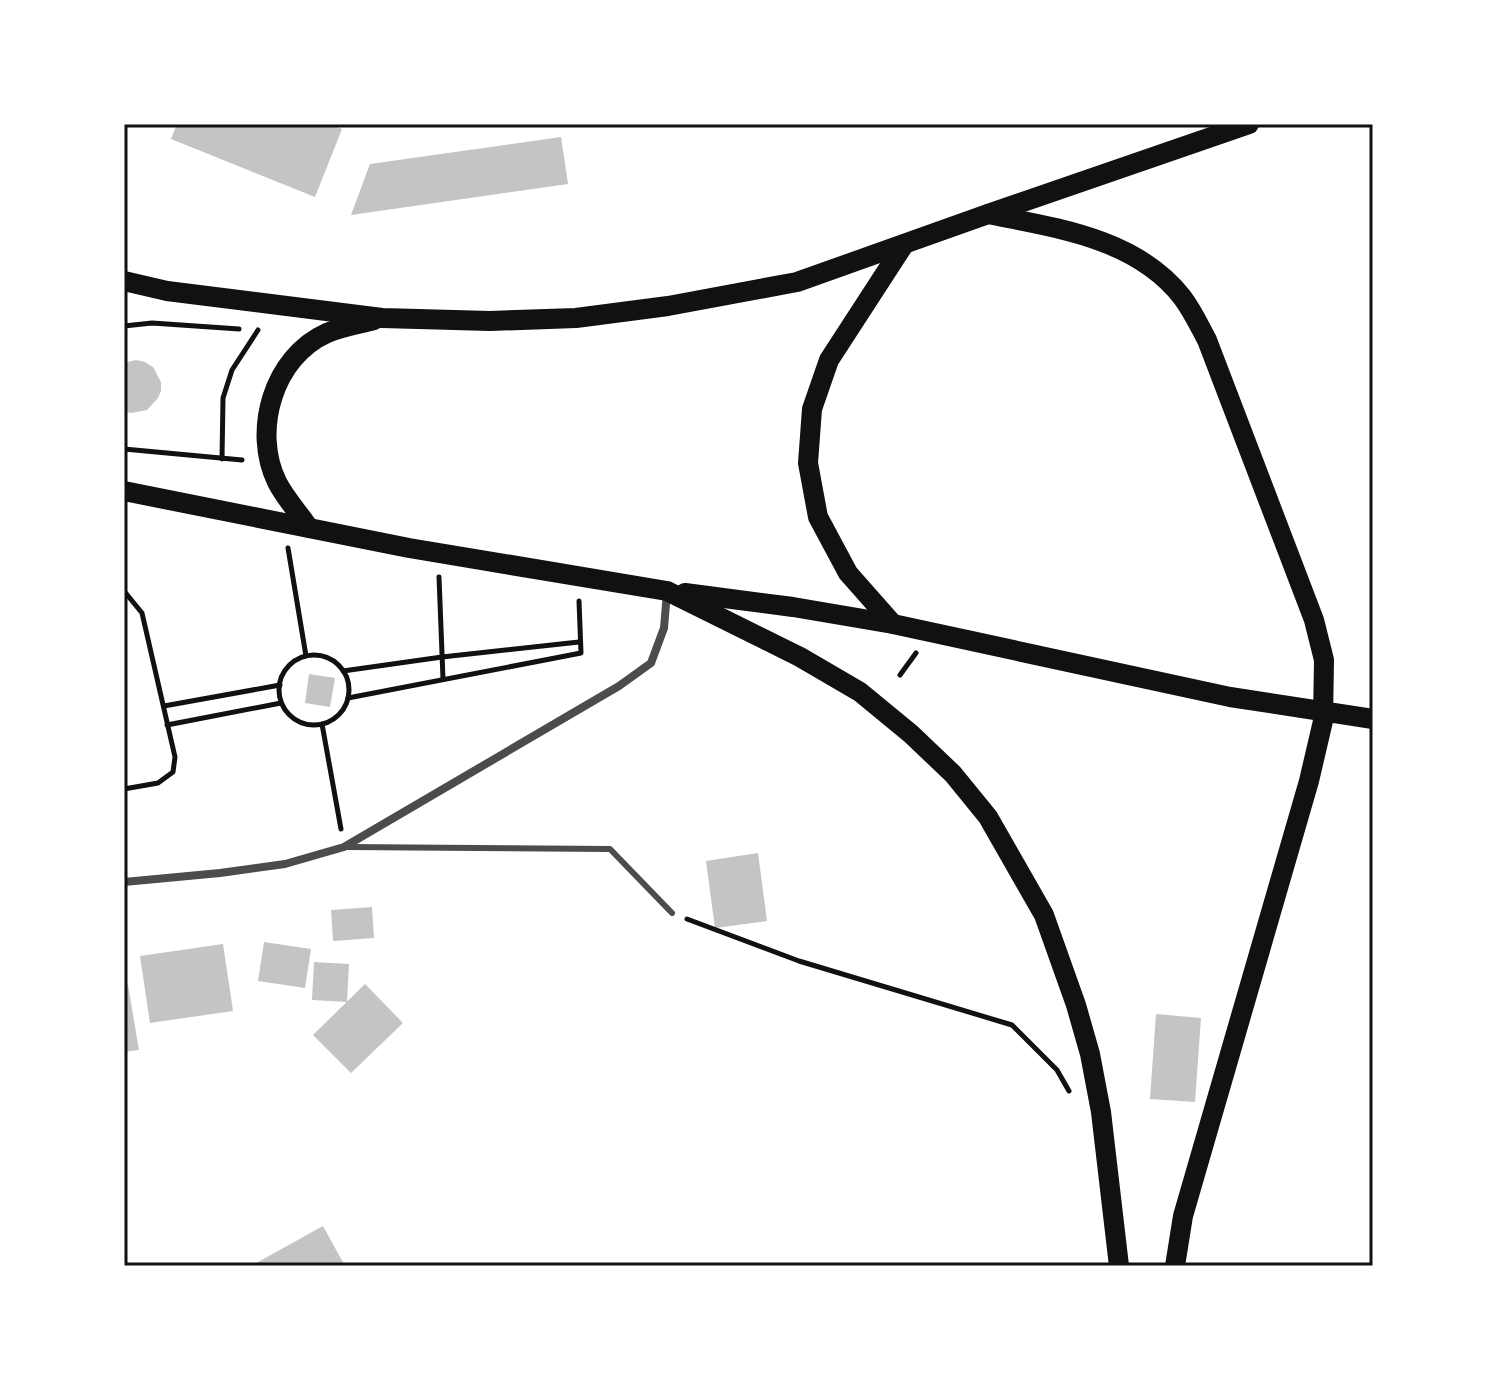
<svg xmlns="http://www.w3.org/2000/svg" width="1497" height="1390" font-family="Roboto,sans-serif">
	<style>
		.building { fill: #c4c4c4 }
		.lines { fill: none; stroke-linecap: round; stroke-linejoin: round }
		.path { stroke: #111; stroke-width: 5 }
		.service { stroke: #4c4c4c; stroke-width: 6 }
		.minor { stroke: #4c4c4c; stroke-width: 8 }
		.primary { stroke: #111; stroke-width: 20 }
		.neatline { fill: none; stroke: #111; stroke-width: 3 }
	</style>
	<rect width="100%" height="100%" fill="#fff"/>
	<g class="building">
		<polygon points="177,124 329,124 342,129 315,197 171,139"/>
		<polygon points="561,137 568,184 351,215 370,164"/>
		<polygon points="136,360 145,362 153,367 161,382 161,391 158,398 147,410 131,413 124,411 124,363"/>
		<polygon points="309,674 335,678 330,707 305,703"/>
		<polygon points="758,853 767,921 715,928 706,861"/>
		<polygon points="372,907 374,938 333,941 331,910"/>
		<polygon points="264,942 311,949 305,988 258,981"/>
		<polygon points="223,944 233,1011 150,1023 140,956"/>
		<polygon points="314,962 349,964 347,1002 312,1000"/>
		<polygon points="365,984 403,1023 351,1073 313,1035"/>
		<polygon points="124,985 128,985 139,1050 124,1052"/>
		<polygon points="1156,1014 1201,1018 1195,1102 1150,1099"/>
		<polygon points="323,1226 345,1266 251,1266"/>
	</g>
	<g class="lines">
		<g class="path">
			<polyline points="124,326 152,323 239,329"/>
			<polyline points="124,449 242,460"/>
			<polyline points="222,459 223,398 232,370 258,330"/>
			<polyline points="288,548 306,656"/>
			<polyline points="439,577 443,679"/>
			<polyline points="124,591 142,613 175,757 173,772 158,783 124,789"/>
			<circle cx="314" cy="690" r="35"/>
			<polyline points="343,671 442,657 579,642"/>
			<polyline points="900,675 916,653"/>
			<polyline points="348,698 581,653 579,601"/>
			<polyline points="164,706 280,685"/>
			<polyline points="322,724 341,829"/>
			<polyline points="167,725 281,703"/>
			<polyline points="687,919 799,961 1012,1025 1057,1070 1069,1091"/>
		</g>
		<polyline class="service" points="347,847 610,849 672,913"/>
		<polyline class="minor" points="124,882 220,873 285,864 344,847 619,686 651,663 664,628 667,592"/>
		<g class="primary">
			<path d="M988,214c68,14 148,24 194,83 10,13 17,28 25,43l107,280 10,40 -1,61 -14,60 -126,435 -8,50"/>
			<polyline points="124,281 167,291 382,318 490,321 576,318 668,306 797,282 988,214 1249,124"/>
			<polyline points="124,491 409,548 667,591 800,657 860,692 911,734 953,774 988,817 1044,915 1076,1005 1090,1054 1101,1112 1119,1266"/>
			<path d="M309,528c-10,-15 -24,-30 -32,-46 -25,-51 -4,-125 50,-149 14,-6 32,-9 47,-13"/>
			<polyline points="685,593 793,607 893,624 1230,697 1373,719"/>
			<polyline points="893,624 848,573 818,517 808,463 812,409 829,360 903,246"/>
		</g>
	</g>
	<rect width="1497" height="1390" fill="none" stroke="#ffffff" stroke-width="252"/>
	<rect x="126" y="126" width="1245" height="1138" class="neatline"/>
</svg>
